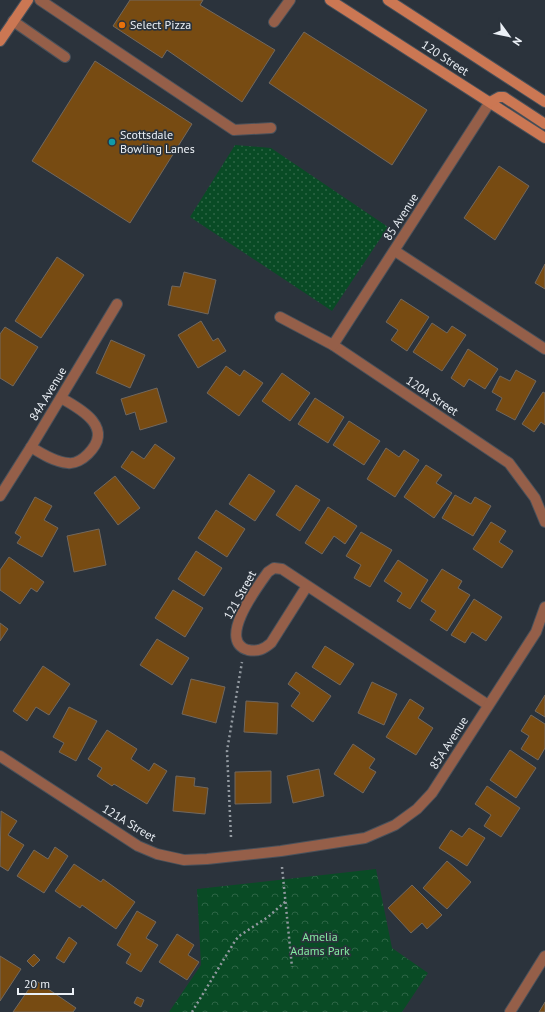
<svg xmlns="http://www.w3.org/2000/svg" width="545" height="1012" font-family="'PT Sans',sans-serif">
	<style>
		.grass { fill: url(#grass-dots) }
		.park { fill: url(#park-crowns) }
		.building { fill: #774b12; stroke: #72685e }
		.lines { fill: none; stroke-linecap: round; stroke-linejoin: round }
		.lane-casing { stroke: #4a515a; stroke-width: 12 }
		.street-casing { stroke: #4a515a; stroke-width: 12 }
		.secondary-casing { stroke: #4a515a; stroke-width: 12 }
		.path { stroke: #939aa1; stroke-width: 2.5; stroke-dasharray: 2 3; stroke-linecap: butt }
		.lane { stroke: #955f49; stroke-width: 10 }
		.street { stroke: #955f49; stroke-width: 10 }
		.secondary { stroke: #cb7753; stroke-width: 10 }
		.food-dot { fill: #e8710a; stroke: #2b333c; stroke-width: 1.5 }
		.culture-dot { fill: #0f9aa8; stroke: #2b333c; stroke-width: 1.5 }
		.labels { text-anchor: middle; stroke-width: 3.5; stroke-linejoin: round; paint-order: stroke }
		.poi-label { font-size: 12px; fill: #ebf0f6; stroke: #2b333c; text-anchor: start }
		.street-label { font-size: 12px; fill: #ebf0f6; stroke: #2b333c }
		.park-label { font-size: 12px; fill: #82eaa0; stroke: #2b333c }
	</style>
	<defs>
		<pattern id="grass-dots" width="8" height="8" patternUnits="userSpaceOnUse"><rect width="8" height="8" fill="#094b25"/><path d="M2 2h.1M6 6h.1" fill="none" stroke="#2d6545" stroke-width="1.8" stroke-linecap="round"/></pattern>
		<pattern id="park-crowns" width="20" height="18" patternUnits="userSpaceOnUse"><rect width="20" height="18" fill="#094b25"/><path d="M2 6a3 3 0 1 1 6 0M12 15a3 3 0 1 1 6 0" fill="none" stroke="#2d6545"/></pattern>
	</defs>
	<rect width="100%" height="100%" fill="#2b333c"/>
	<polygon class="grass" points="235,145 271,148 388,227 332,311 190,217"/>
	<polygon class="park" points="376,869 392,948 428,973 402,1012 169,1012 201,965 197,889"/>
	<g class="building">
		<polygon points="130,0 203,0 200,5 275,50 242,102 167,50 162,58 113,26"/>
		<polygon points="304,32 427,110 392,165 269,83"/>
		<polygon points="95,61 192,124 130,223 32,161"/>
		<polygon points="499,166 529,186 495,240 464,218"/>
		<polygon points="57,257 84,275 41,338 15,321"/>
		<polygon points="545,264 545,289 535,283"/>
		<polygon points="184,272 216,280 208,314 168,305 172,286 180,287"/>
		<polygon points="401,299 429,317 407,351 391,340 398,330 386,322"/>
		<polygon points="201,321 213,341 218,338 226,351 198,368 178,335"/>
		<polygon points="432,323 447,333 452,326 466,335 442,371 413,352"/>
		<polygon points="5,327 38,347 13,386 0,378 0,334"/>
		<polygon points="111,340 145,355 130,388 96,373"/>
		<polygon points="468,349 498,369 485,389 469,379 464,387 451,378"/>
		<polygon points="226,366 240,376 244,370 263,383 239,416 207,393"/>
		<polygon points="516,370 536,381 515,420 496,410 502,398 492,392 500,376 510,381"/>
		<polygon points="282,373 310,393 290,421 262,401"/>
		<polygon points="157,388 167,422 140,430 135,412 126,415 121,399"/>
		<polygon points="543,392 545,393 545,425 541,422 534,432 522,424"/>
		<polygon points="315,398 344,417 328,443 298,424"/>
		<polygon points="349,421 380,441 364,465 333,445"/>
		<polygon points="155,444 175,458 154,489 121,467 132,451 144,459"/>
		<polygon points="386,448 399,457 404,450 419,460 395,497 367,479"/>
		<polygon points="426,465 442,475 436,483 452,493 434,518 404,497"/>
		<polygon points="249,474 275,491 255,521 229,504"/>
		<polygon points="115,476 140,508 118,525 94,493"/>
		<polygon points="296,485 320,500 300,531 276,515"/>
		<polygon points="455,495 471,504 475,497 491,506 473,536 442,518"/>
		<polygon points="35,497 52,506 44,520 58,528 42,557 17,543 21,537 15,533"/>
		<polygon points="328,507 357,526 345,544 334,536 322,554 305,543"/>
		<polygon points="216,510 245,529 227,557 198,538"/>
		<polygon points="491,522 506,531 499,542 513,551 502,568 473,549"/>
		<polygon points="99,529 106,565 74,572 67,536"/>
		<polygon points="361,532 392,550 370,587 354,578 361,565 346,556"/>
		<polygon points="196,551 222,568 204,596 178,579"/>
		<polygon points="9,557 44,582 37,592 31,588 20,604 0,590 0,570"/>
		<polygon points="398,560 428,580 410,609 397,601 402,593 384,581"/>
		<polygon points="442,569 462,581 458,588 470,595 447,631 430,620 436,611 421,601"/>
		<polygon points="173,590 203,608 185,637 155,618"/>
		<polygon points="474,599 502,617 486,641 472,632 465,643 451,635"/>
		<polygon points="0,623 8,629 0,641"/>
		<polygon points="157,639 189,658 172,685 140,665"/>
		<polygon points="325,646 354,664 340,685 312,667"/>
		<polygon points="43,666 70,684 49,715 36,707 27,721 13,711"/>
		<polygon points="296,672 331,696 313,722 291,706 300,693 288,684"/>
		<polygon points="191,679 225,687 216,723 182,714"/>
		<polygon points="372,682 397,694 384,725 358,713"/>
		<polygon points="545,695 545,717 535,711"/>
		<polygon points="410,699 424,708 418,718 433,728 416,755 386,737"/>
		<polygon points="246,701 278,703 277,734 244,732"/>
		<polygon points="69,707 97,721 76,761 59,752 64,743 53,737"/>
		<polygon points="531,715 545,724 545,748 538,760 521,749 529,736 521,731"/>
		<polygon points="107,730 137,749 131,759 149,771 154,763 167,771 147,804 114,784 112,786 97,776 102,768 88,759"/>
		<polygon points="353,744 375,759 369,768 376,772 363,793 334,774"/>
		<polygon points="510,750 536,768 516,798 490,780"/>
		<polygon points="319,769 324,796 293,803 287,776"/>
		<polygon points="271,771 271,803 235,804 235,772"/>
		<polygon points="176,776 195,778 194,786 208,788 205,814 173,811"/>
		<polygon points="487,786 520,808 501,837 484,826 491,815 475,804"/>
		<polygon points="1,811 17,821 8,835 24,845 8,871 0,866"/>
		<polygon points="469,828 485,838 467,866 439,848 451,830 462,837"/>
		<polygon points="55,847 68,856 44,893 17,876 34,850 48,859"/>
		<polygon points="447,861 471,882 447,909 423,888"/>
		<polygon points="74,864 101,882 103,879 135,902 116,929 82,905 80,908 55,891"/>
		<polygon points="412,885 442,915 427,929 422,923 411,933 388,908"/>
		<polygon points="137,911 156,922 146,938 158,945 141,972 126,963 131,954 117,945"/>
		<polygon points="177,934 194,945 188,955 199,962 187,980 159,962"/>
		<polygon points="69,937 77,943 64,963 56,958"/>
		<polygon points="34,954 40,960 33,967 27,961"/>
		<polygon points="0,956 21,969 0,1001"/>
		<polygon points="35,980 76,1008 73,1012 13,1012"/>
		<polygon points="137,997 144,1000 141,1007 134,1003"/>
		<polygon points="545,1002 545,1012 539,1012"/>
	</g>
	<g class="lines">
		<g class="lane-casing">
			<g id="lane">
				<polyline points="40,0 234,130 271,128"/>
				<polyline points="13,21 65,57"/>
				<polyline points="274,22 290,0"/>
				<polyline points="395,251 545,349"/>
				<path d="M31,447c11,7 24,15 37,16 7,1 15,-4 20,-9 26,-26 -5,-44 -27,-56"/>
				<polyline points="510,1012 545,956"/>
			</g>
		</g>
		<g class="street-casing">
			<g id="street">
				<polyline points="280,317 333,345 509,463 535,498 545,522"/>
				<polyline points="333,345 490,102"/>
				<polyline points="0,496 31,447 117,304"/>
				<path d="M307,586l-36,57c-7,6 -13,9 -23,7 -32,-9 10,-64 20,-78l6,-4 8,1 206,136"/>
				<polyline points="0,756 138,846 157,854 184,860 207,859 281,851 365,838 395,825 417,809 432,793 536,632 545,607"/>
			</g>
		</g>
		<g class="secondary-casing">
			<g id="secondary">
				<polyline points="330,0 545,138"/>
				<polyline points="388,0 545,102"/>
				<polyline points="0,41 28,0"/>
				<polyline points="490,102 499,97 504,97 545,124"/>
			</g>
		</g>
		<g class="path">
			<polyline points="231,837 227,751 242,662"/>
			<polyline points="282,867 292,967"/>
			<polyline points="192,1012 235,941 239,936 268,917 286,901"/>
		</g>
		<use href="#lane" class="lane"/>
		<use href="#street" class="street"/>
		<use href="#secondary" class="secondary"/>
	</g>
	<circle class="food-dot" cx="122" cy="25" r="4"/>
	<circle class="culture-dot" cx="112" cy="142" r="4"/>
	<g class="labels">
		<g class="poi-label">
			<text x="130" y="29">Select Pizza</text>
			<text x="120" y="139">Scottsdale<tspan x="120" dy="14">Bowling Lanes</tspan></text>
		</g>
		<g class="street-label">
			<text transform="translate(445 58) rotate(33)" y="4">120 Street</text>
			<text transform="translate(401 217) rotate(-57)" y="4">85 Avenue</text>
			<text transform="translate(48 394) rotate(-59)" y="4">84A Avenue</text>
			<text transform="translate(432 396) rotate(34)" y="4">120A Street</text>
			<text transform="translate(240 595) rotate(-61)" y="4">121 Street</text>
			<text transform="translate(449 743) rotate(-57)" y="4">85A Avenue</text>
			<text transform="translate(129 823) rotate(31)" y="4">121A Street</text>
		</g>
		<g class="park-label">
			<text x="320" y="941">Amelia<tspan x="320" dy="14">Adams Park</tspan></text>
		</g>
	</g>
	<g transform="translate(509 36) rotate(123)" stroke="#2b333c" stroke-width="3" paint-order="stroke">
	<path d="M0-3L7 15L0 10L-7 15Z" fill="#ebf0f6"/>
	<text y="-6" font-size="11" font-weight="bold" text-anchor="middle" fill="#ebf0f6">N</text>
	</g>
	<path d="M18 988v6h55v-6" fill="none" stroke="#ebf0f6" stroke-width="2"/>
	<text x="24" y="988" font-size="12" fill="#ebf0f6" stroke="#2b333c" stroke-width="3" paint-order="stroke">20 m</text>
</svg>
